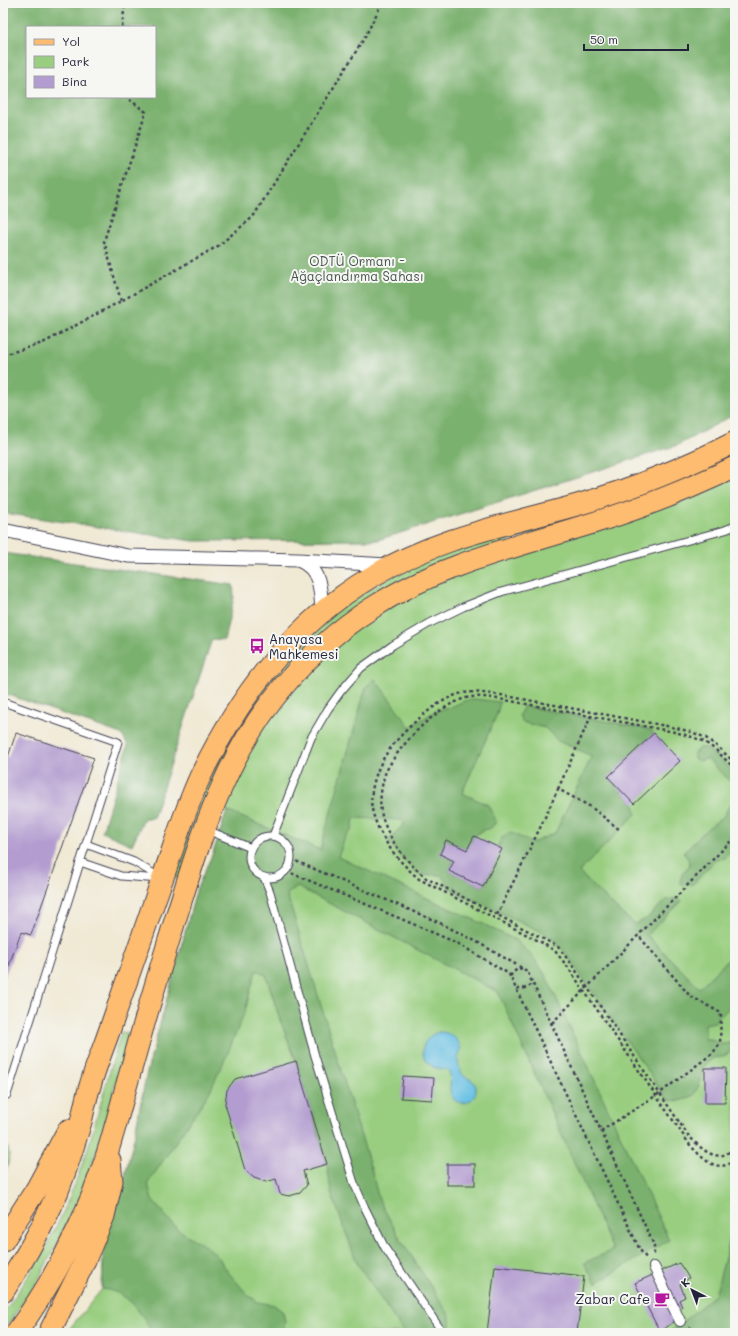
<svg xmlns="http://www.w3.org/2000/svg" width="738" height="1336" font-family="Mali,sans-serif">
	<style>
		.green { fill: #99ce80; stroke: #5e785e }
		.forest { fill: #7ab16e; stroke: #4e6a54; fill-rule: evenodd }
		.water { fill: #65bfe3; stroke: #44708f }
		.building { fill: #b39cd0 }
		.lines { fill: none; stroke-linecap: round; stroke-linejoin: round }
		.service-casing { stroke: #414052; stroke-width: 9 }
		.pedestrian-casing { stroke: #414052; stroke-width: 12 }
		.minor-casing { stroke: #414052; stroke-width: 15 }
		.primary-casing { stroke: #414052; stroke-width: 23 }
		.path { stroke: #414052; stroke-width: 2.5; stroke-dasharray: 3 3; stroke-linecap: butt }
		.service { stroke: #fff; stroke-width: 7 }
		.pedestrian { stroke: #fff; stroke-width: 10 }
		.minor { stroke: #fff; stroke-width: 13 }
		.primary { stroke: #febc70; stroke-width: 21 }
		.labels { text-anchor: middle; stroke-width: 4; stroke-linejoin: round; paint-order: stroke }
		.park-label { font-size: 13px; fill: #465650; stroke: #f6f6f2 }
		.poi-label { font-size: 13px; fill: #22223b; stroke: #f6f6f2; text-anchor: start }
	</style>
	<rect width="100%" height="100%" fill="#f6f6f2"/>
	<filter id="ink" filterUnits="userSpaceOnUse"><feTurbulence type="fractalNoise" baseFrequency=".025" numOctaves="2"/><feDisplacementMap in="SourceGraphic" scale="8" xChannelSelector="R" yChannelSelector="G"/><feConvolveMatrix kernelMatrix="1 2 1 2 8 2 1 2 1" color-interpolation-filters="sRGB"/></filter>
	<filter id="wash" filterUnits="userSpaceOnUse"><feTurbulence type="fractalNoise" baseFrequency=".012" numOctaves="4" result="noise"/><feDisplacementMap in="SourceGraphic" scale="16" xChannelSelector="R" yChannelSelector="G"/><feGaussianBlur stdDeviation="0.9" result="paint"/><feColorMatrix in="noise" values="0 0 0 0 0 0 0 0 0 0 0 0 0 0 0 0 0 1.4 0 .05"/><feComposite in="paint" operator="in"/></filter>
	<g filter="url(#wash)">
		<rect width="100%" height="100%" fill="#f0e9d4"/>
		<g class="green">
			<polygon points="735,452 735,460 682,484 503,543 312,646 178,878 175,878 173,875 194,817 220,755 279,665 341,607 389,578 417,565 454,550"/>
			<polygon points="735,467 735,1221 716,1295 669,1333 66,1333 102,1289 104,1240 122,1188 135,1134 146,1076 197,888 213,853 227,811 214,805 249,736 371,608"/>
			<polygon points="121,1032 129,1033 99,1144 82,1194 60,1238 37,1282 3,1331 3,1314 30,1274 45,1248 62,1215 76,1181 88,1148"/>
			<path d="M3,1139c10,14 6,24 0,39z"/>
		</g>
		<g class="forest">
			<path d="M3,3h732v411l-57,31 -300,95 -185,1 -190,-28zM27,27h128v70h-128z"/>
			<polygon points="3,553 233,585 234,597 224,640 212,639 153,818 144,818 132,845 102,832 128,745 121,734 3,693"/>
			<path d="M375,679l35,48 19,-12 10,-5 10,-2 15,-7 11,-2 25,3 -3,12 -35,79 26,12 8,17 -5,6 -8,2 -9,6 -7,14 -21,-10 -6,14 14,7 -5,10 34,16 18,-38 -4,-2 5,-9 8,-6 22,11 23,-10 37,-77 -34,-15 -13,-13 -23,-6 -3,-7 5,-9 124,23 6,4 -46,44 26,27 2,10 -57,58 43,42 13,10 11,-5 20,-19 13,-2 3,3 -35,34 52,53 36,-35v42l-6,13 -14,14 -10,2v15h7c7,8 14,5 23,2v7l-12,9 -10,1 -11,10 -1,13 -7,14 -14,6 -12,-1 -104,-149 -11,-12 -11,-7 -83,-39 -10,-6 -8,-12h-23l-19,-20 -11,-15 16,-16 -1,-4 -49,-2 -2,12 -7,8 -7,19 139,64 38,19 15,13 16,23 123,264 -73,43 -12,-20 29,-13 -115,-258 -200,-105 -11,7 85,278 7,28 22,40 49,76v17h-46l-47,-70 -26,-71 -4,-28 -31,-103 -16,-41 -14,-45 -9,-5 -3,7 -9,34 -19,46 -17,36 -61,90 4,17 25,29 33,20 9,9 8,13 21,24 10,7 16,3 9,7 2,9 -2,12h-131c-12,-22 -23,-41 -50,-44l2,-49 18,-52 13,-54 11,-58 51,-188 16,-35 14,-42 93,39 46,-163z"/>
			<polygon points="699,748 706,748 724,762 735,775 735,790 731,782 707,759 699,761 694,759 694,753"/>
			<polygon points="735,801 735,856 731,852 725,858 716,859 693,884 683,885 680,882 682,874 690,865 688,859 683,852 708,828 724,816 729,806"/>
			<polygon points="735,1221 735,1333 669,1333 715,1295"/>
		</g>
		<path class="water" d="M439,1032c12,0 23,8 21,21 -1,3 -3,6 -2,9 0,3 3,9 4,12 5,6 14,4 14,15 1,13 -17,19 -24,8 -5,-9 2,-17 -4,-27 -6,-2 -13,-1 -18,-5 -14,-11 -6,-29 9,-33z"/>
		<g id="blocks">
			<g class="building">
				<polygon points="16,733 94,758 31,935 21,932 3,982 3,756 8,757"/>
				<polygon points="654,733 680,761 634,804 608,777"/>
				<polygon points="474,836 502,849 483,887 449,871 454,861 440,854 446,840 467,850"/>
				<polygon points="296,1061 327,1164 303,1171 307,1185 300,1193 289,1196 280,1194 276,1179 266,1182 254,1178 245,1170 225,1104 227,1090 235,1079"/>
				<polygon points="705,1068 726,1068 725,1103 705,1103"/>
				<polygon points="403,1076 434,1078 432,1100 401,1098"/>
				<rect x="447" y="1164" width="28" height="21"/>
				<polygon points="679,1263 689,1278 680,1284 685,1297 679,1300 682,1307 671,1313 675,1321 660,1332 635,1283"/>
				<polygon points="495,1266 584,1276 577,1333 487,1333"/>
			</g>
		</g>
	</g>
	<g filter="url(#ink)">
		<use href="#blocks" fill-opacity="0" stroke="#414052" stroke-width="1"/>
		<g class="lines">
			<g class="service-casing">
				<g id="service">
					<polyline points="3,702 118,742 7,1095 3,1093"/>
					<polyline points="207,830 251,848"/>
					<polyline points="273,836 311,738 328,709 341,691 361,668 393,645 430,623 463,607 501,592 725,530 735,526"/>
					<circle cx="270" cy="857" r="21"/>
					<polyline points="86,844 134,862 161,878"/>
					<polyline points="80,862 121,876 160,879"/>
					<polyline points="264,877 270,892 315,1056 354,1183 365,1208 385,1248 443,1333"/>
				</g>
			</g>
			<g class="pedestrian-casing">
				<polyline id="pedestrian" points="654,1267 680,1321"/>
			</g>
			<g class="minor-casing">
				<g id="minor">
					<polyline points="3,530 128,556 298,560 388,565"/>
					<path d="M300,561c21,8 21,32 22,52"/>
				</g>
			</g>
			<g class="primary-casing">
				<g id="primary">
					<polyline points="3,1241 37,1188 68,1130"/>
					<path d="M3,1292c21,-32 40,-65 55,-101 9,-23 16,-46 23,-69 3,-12 5,-24 9,-36 6,-21 15,-42 22,-63 15,-44 31,-88 46,-132 14,-38 25,-77 42,-114 38,-80 94,-154 171,-200 65,-39 135,-52 206,-72 55,-16 107,-37 158,-63"/>
					<path d="M16,1333c37,-51 67,-107 87,-167 11,-32 19,-66 29,-100 14,-50 29,-101 45,-152 14,-44 27,-89 47,-132 31,-70 83,-133 148,-174 69,-45 149,-62 227,-87 46,-14 92,-33 136,-54"/>
					<polyline points="49,1333 82,1267 104,1216 112,1181 110,1160"/>
				</g>
			</g>
			<g class="path">
				<polyline points="122,27 125,3"/>
				<polyline points="121,301 104,241 146,112 126,97"/>
				<polyline points="3,355 43,343 121,301 218,246 253,217 365,37 382,3"/>
				<path d="M735,763l-17,-16 -12,-9 -12,-5 -17,-5 -176,-33c-14,-1 -29,-5 -42,-1 -25,7 -61,41 -74,62 -9,14 -16,37 -13,53 6,28 26,52 47,70l120,62 16,10 12,15 123,179c12,13 27,30 45,15"/>
				<path d="M735,769l-19,-19 -13,-9 -11,-4 -17,-5 -170,-32c-13,-2 -26,-5 -39,-2 -29,7 -70,50 -81,76 -3,8 -6,28 -4,37 5,27 25,50 45,67l116,60 16,9 12,15 118,173c13,14 31,32 47,11"/>
				<polyline points="558,789 591,716"/>
				<polyline points="291,859 440,923 477,942 527,971 654,1245 654,1256"/>
				<polyline points="286,871 399,918 457,943 509,974 640,1250 647,1259"/>
				<polyline points="497,915 540,828 558,789 591,807 620,830"/>
				<polyline points="510,976 517,969 523,968"/>
				<path d="M517,989c7,0 11,-1 16,-6"/>
				<polyline points="552,1023 735,837"/>
				<polyline points="601,1131 660,1093 713,1053 720,1043 721,1013 690,996 638,935"/>
				<polyline points="689,1327 699,1333"/>
			</g>
			<use href="#service" class="service"/>
			<use href="#pedestrian" class="pedestrian"/>
			<use href="#minor" class="minor"/>
			<use href="#primary" class="primary"/>
		</g>
	</g>
	<defs>
		<g id="bus-bare" transform="scale(1.2)"><path d="M-5-6H5V4H4V6H2V4H-2V6H-4V4H-5ZM-3.5-4V0h7V-4ZM-3.5 1.2v1.5H-2V1.2ZM2 1.2v1.5H3.5V1.2Z" fill="#b5179e" stroke="#f6f6f2" stroke-width="2.5" paint-order="stroke"/></g>
		<g id="cafe-bare" transform="scale(1.2)"><path d="M-5.5-4.5H6V0H3Q3 3.5 0 3.5H-2.5Q-5.5 3.5-5.5 0ZM3-3.2v2h1.7v-2ZM-6 4.5H4V6H-6Z" fill="#b5179e" stroke="#f6f6f2" stroke-width="2.5" paint-order="stroke"/></g>
	</defs>
	<g fill-rule="evenodd">
		<use href="#bus-bare" x="257" y="646"/>
		<use href="#cafe-bare" x="662" y="1299"/>
	</g>
	<g class="labels">
		<g class="park-label">
			<text x="357" y="266">ODTÜ Ormanı -<tspan x="357" dy="15">Ağaçlandırma Sahası</tspan></text>
		</g>
		<g class="poi-label">
			<text x="269" y="644">Anayasa<tspan x="269" dy="15">Mahkemesi</tspan></text>
			<text x="650" y="1304" text-anchor="end">Zabar Cafe</text>
		</g>
	</g>
	<rect width="738" height="1336" fill="none" stroke="#f6f6f2" stroke-width="16"/>
	<rect x="26" y="26" width="130" height="72" fill="#f6f6f2" stroke="#a1a1a9"/>
	<rect x="34" y="39" width="20" height="6" fill="#febc70" stroke="#a1a1a9"/>
	<text x="62" y="46" font-size="12" fill="#22223b">Yol</text>
	<rect x="34" y="56" width="20" height="12" fill="#99ce80" stroke="#a1a1a9"/>
	<text x="62" y="66" font-size="12" fill="#22223b">Park</text>
	<rect x="34" y="76" width="20" height="12" fill="#b39cd0" stroke="#a1a1a9"/>
	<text x="62" y="86" font-size="12" fill="#22223b">Bina</text>
	<g transform="translate(692 1290) rotate(318)" stroke="#f6f6f2" stroke-width="3" paint-order="stroke">
	<path d="M0-3L7 15L0 10L-7 15Z" fill="#22223b"/>
	<text y="-6" font-size="11" font-weight="bold" text-anchor="middle" fill="#22223b">K</text>
	</g>
	<path d="M584 44v6h104v-6" fill="none" stroke="#22223b" stroke-width="2"/>
	<text x="590" y="44" font-size="12" fill="#22223b" stroke="#f6f6f2" stroke-width="3" paint-order="stroke">50 m</text>
</svg>
